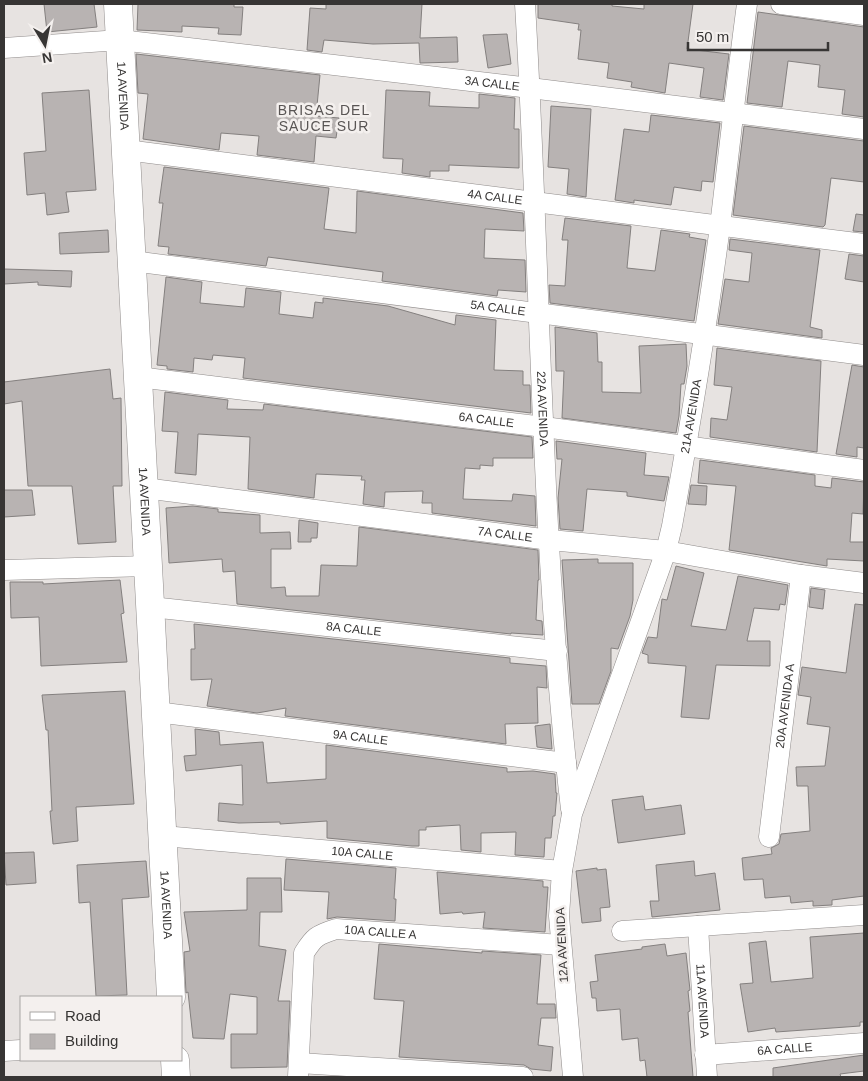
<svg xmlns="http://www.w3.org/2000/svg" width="868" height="1081" font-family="Helvetica,sans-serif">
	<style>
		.building { fill: #b8b3b2; stroke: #84807f }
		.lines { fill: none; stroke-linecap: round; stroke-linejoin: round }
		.street-casing { stroke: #908c8b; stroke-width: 21 }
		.secondary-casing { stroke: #908c8b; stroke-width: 29 }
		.street { stroke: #fff; stroke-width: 20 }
		.secondary { stroke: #fff; stroke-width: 28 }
		.labels { text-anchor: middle; stroke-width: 5; stroke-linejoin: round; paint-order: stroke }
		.street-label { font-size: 12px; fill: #373534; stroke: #f4f0ee }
		.neighbourhood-label { font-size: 14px; letter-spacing: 1px; fill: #595554; stroke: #f4f0ee }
	</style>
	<rect width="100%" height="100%" fill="#e7e3e1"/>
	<g class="building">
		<polygon points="44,4 94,4 97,27 47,32"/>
		<polygon points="138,4 234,4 234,7 243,7 241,35 218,34 219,28 182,26 182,32 137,30"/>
		<polygon points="326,4 422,4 420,38 457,37 458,62 420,63 419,43 373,44 324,40 322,52 307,50 310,8 326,9"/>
		<polygon points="538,4 612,4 612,6 644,9 644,4 693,4 687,49 729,54 723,100 700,97 704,68 669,63 665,93 631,87 632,82 607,78 609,63 578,59 581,30 578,30 579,24 538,18"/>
		<polygon points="758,12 864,27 864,117 842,114 845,90 818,87 820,65 788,61 782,107 747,103"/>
		<polygon points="507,34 511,64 488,68 483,35"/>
		<polygon points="136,54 320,75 316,116 339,118 336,138 316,136 314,162 257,155 259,136 221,133 219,150 143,139 148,94 138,93"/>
		<polygon points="89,90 96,190 66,192 69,212 47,215 45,193 27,195 24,153 46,151 42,93"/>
		<polygon points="386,90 430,92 429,106 479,108 479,94 515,98 514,129 519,129 519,168 449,165 449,171 430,171 430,177 402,173 403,159 383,158"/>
		<polygon points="551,106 591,109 586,197 567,194 569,169 548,167"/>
		<polygon points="651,115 720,123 713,182 702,181 701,191 674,187 671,205 634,200 634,203 615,200 624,129 649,132"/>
		<polygon points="744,126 864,141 864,182 831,178 825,225 823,227 733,215"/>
		<polygon points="164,167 329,188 324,229 356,233 357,191 523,213 524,231 485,229 484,258 525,260 526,292 498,290 497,296 382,281 383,272 268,257 266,266 168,254 169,247 158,246 163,203 159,203"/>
		<polygon points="856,214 864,215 864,232 853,231"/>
		<polygon points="565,218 631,226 627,268 655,271 661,230 690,234 689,237 706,240 694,321 550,303 549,285 565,286 568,240 562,240"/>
		<polygon points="108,230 109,252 60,254 59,233"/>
		<polygon points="730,239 820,250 810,327 822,330 822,338 718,324 725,279 749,282 752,253 729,250"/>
		<polygon points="849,254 864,256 864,282 845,279"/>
		<polygon points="4,269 72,271 71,287 38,285 38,282 4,284"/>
		<polygon points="166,277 202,282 200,303 244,307 246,288 281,292 279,314 313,318 315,302 323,303 323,298 388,306 455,325 456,315 496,320 494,370 523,371 523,385 530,385 531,413 243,378 245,358 213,355 212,360 194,358 193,372 167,369 167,366 157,365"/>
		<polygon points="555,327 597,333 598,362 602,362 602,392 641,393 639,346 686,344 687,366 684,384 681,384 679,416 676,433 562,418 564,371 556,371"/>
		<polygon points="717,348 821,361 817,452 710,437 711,418 727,420 732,387 714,385"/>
		<polygon points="852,365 864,367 864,448 857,447 857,457 836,454"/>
		<polygon points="110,369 113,399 121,398 122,486 113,486 116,542 78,544 72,486 28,486 22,401 4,404 4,382"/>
		<polygon points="165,392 228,400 227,409 263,410 264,404 532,437 533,458 493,458 493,466 480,465 480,469 465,468 463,499 512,501 513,494 535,496 536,526 432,513 432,503 422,503 423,491 385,492 384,507 363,504 365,480 361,480 362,476 316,474 314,498 248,489 250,437 198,434 196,475 175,473 178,432 162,431"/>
		<polygon points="556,441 646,453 644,475 669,477 664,501 627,496 627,492 587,489 583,531 560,529 558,498 562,459 557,459"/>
		<polygon points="700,460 815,475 815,486 831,488 832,478 864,482 863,514 852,513 850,542 864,542 864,561 827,559 827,566 729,550 736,486 698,483"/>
		<polygon points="691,485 707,486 706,505 688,504"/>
		<polygon points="4,490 32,490 35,515 4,517"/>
		<polygon points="193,506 218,509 218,512 260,515 260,533 290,532 291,549 271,549 271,588 285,587 286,596 319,596 321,565 357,566 359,527 538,550 539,580 538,580 536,620 542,621 543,635 511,633 511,634 237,604 235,571 223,572 222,559 169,563 166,508"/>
		<polygon points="299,520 318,523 317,538 311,538 311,542 298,542"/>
		<polygon points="598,559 598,563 633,563 633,600 630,616 618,649 611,648 611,671 599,704 572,704 562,560"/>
		<polygon points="676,566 704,573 691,626 726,630 738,576 788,585 785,605 780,604 779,610 754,608 747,641 770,641 770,666 716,665 709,719 681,717 686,666 648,663 648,655 642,653 648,637 657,638 662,599 667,600"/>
		<polygon points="120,580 124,613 121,614 127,662 41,666 39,617 11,618 10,582 43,582 43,584"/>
		<polygon points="811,588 825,590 823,609 809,607"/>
		<polygon points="855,604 864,605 864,896 832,900 832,905 813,906 813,901 791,903 790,896 765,898 763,879 744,880 742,858 772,854 771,848 779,844 781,834 810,831 808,786 797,786 796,767 825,766 830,727 807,724 811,697 798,695 802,667 846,673"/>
		<polygon points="194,624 510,658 510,663 546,666 547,688 537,687 538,723 505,724 506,744 285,716 286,708 257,713 207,706 212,679 191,680 191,649 195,649"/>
		<polygon points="125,691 134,804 76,807 78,841 53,844 50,811 52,811 48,730 46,730 42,695"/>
		<polygon points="550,724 552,749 537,747 535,726"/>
		<polygon points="195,729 219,732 220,745 263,742 267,783 326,779 326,745 507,768 507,772 533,771 555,774 556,793 557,793 555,816 553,816 551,838 545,838 544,857 515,855 516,832 481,833 481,852 461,850 460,825 426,827 426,830 419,830 419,846 412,846 327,838 327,821 280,824 280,822 239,823 218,821 219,803 243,805 242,765 186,771 184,756 196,755"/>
		<polygon points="643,796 645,810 681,805 685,834 618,843 612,800"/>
		<polygon points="34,852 36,883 6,885 4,853"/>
		<polygon points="286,859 396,868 394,899 396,899 395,921 337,917 327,919 329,892 284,890"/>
		<polygon points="146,861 149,897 122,899 127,995 96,996 90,902 79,903 77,865"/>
		<polygon points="694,861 695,876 715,873 720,910 652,917 650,901 659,901 656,865"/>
		<polygon points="597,868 597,870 606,869 610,907 600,908 601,921 582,923 576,871"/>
		<polygon points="437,872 543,881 543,887 548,887 545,932 483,928 485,912 463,914 462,912 440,914"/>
		<polygon points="247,878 281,878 282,912 260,912 259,946 286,950 278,1001 290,1001 287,1067 231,1068 231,1034 257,1034 257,997 230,994 224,1039 193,1038 188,992 186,993 184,952 190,951 184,912 247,910"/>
		<polygon points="864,933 864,1022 860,1022 860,1026 776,1032 775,1028 748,1032 740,984 753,983 749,943 766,941 771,982 813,978 810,937"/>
		<polygon points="379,944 482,953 482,951 541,955 537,1004 555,1004 556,1018 541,1018 538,1045 553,1047 551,1071 531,1069 524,1065 399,1057 404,1001 374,999"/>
		<polygon points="665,944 667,956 686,953 690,990 688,991 690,1011 688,1012 693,1077 647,1077 645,1060 640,1061 638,1038 622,1040 620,1009 597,1011 596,998 592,998 590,982 598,981 595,955 642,949 642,947"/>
		<polygon points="864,1055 864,1071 840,1074 841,1077 773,1077 773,1068"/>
	</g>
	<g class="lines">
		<g class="street-casing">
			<g id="street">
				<path id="s1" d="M525,4c16,268 15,539 46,805"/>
				<polyline points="781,4 864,15"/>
				<path id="s2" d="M4,48l116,-8 410,48 334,41"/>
				<path id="s3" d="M126,150l738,94"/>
				<path id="s4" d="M132,261l732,94"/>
				<path id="s5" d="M138,377l406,50 320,43"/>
				<path id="s6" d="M144,488l406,52 116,11 135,24 63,8"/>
				<polyline points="4,570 148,566"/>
				<path id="s7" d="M151,607l406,44"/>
				<path id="s8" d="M156,712l410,51"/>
				<path id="s9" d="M163,836l399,35"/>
				<path id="s10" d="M769,837l32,-262"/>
				<path id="s11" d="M698,926l9,151"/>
				<polyline points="622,931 864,915"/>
				<polyline points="4,1051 21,1050"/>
				<path id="s12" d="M705,1055l159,-12"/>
				<polyline points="299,1063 523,1077"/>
				<path id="s13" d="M298,1077l6,-124c10,-16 13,-18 32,-24l225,16"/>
				<path id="s14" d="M573,1077l-14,-161 3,-45 10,-57 94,-263 6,-25c18,-100 35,-200 48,-300 9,-74 17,-148 27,-222"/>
			</g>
		</g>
		<g class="secondary-casing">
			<g id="secondary">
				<path id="s15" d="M118,4l53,993"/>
				<polyline points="175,1060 176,1077"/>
			</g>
		</g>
		<use href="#street" class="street"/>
		<use href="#secondary" class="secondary"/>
	</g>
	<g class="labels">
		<g class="street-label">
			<text dy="4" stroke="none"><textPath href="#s2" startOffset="491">3A CALLE</textPath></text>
			<text dy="4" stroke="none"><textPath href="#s15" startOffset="92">1A AVENIDA</textPath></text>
			<text dy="4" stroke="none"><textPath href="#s3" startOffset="372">4A CALLE</textPath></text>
			<text dy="4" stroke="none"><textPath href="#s4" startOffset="369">5A CALLE</textPath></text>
			<text dy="4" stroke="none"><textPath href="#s1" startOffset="405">22A AVENIDA</textPath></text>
			<text dy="4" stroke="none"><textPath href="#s14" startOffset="681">21A AVENIDA</textPath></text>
			<text dy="4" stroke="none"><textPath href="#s5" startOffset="351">6A CALLE</textPath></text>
			<text dy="4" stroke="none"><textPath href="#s15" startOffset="498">1A AVENIDA</textPath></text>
			<text dy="4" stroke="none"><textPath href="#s6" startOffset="364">7A CALLE</textPath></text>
			<text dy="4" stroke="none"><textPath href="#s7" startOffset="204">8A CALLE</textPath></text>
			<text dy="4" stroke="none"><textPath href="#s10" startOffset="132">20A AVENIDA A</textPath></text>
			<text dy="4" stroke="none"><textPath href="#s8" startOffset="206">9A CALLE</textPath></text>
			<text dy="4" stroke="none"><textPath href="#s9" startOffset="200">10A CALLE</textPath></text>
			<text dy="4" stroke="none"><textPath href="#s15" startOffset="902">1A AVENIDA</textPath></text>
			<text dy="4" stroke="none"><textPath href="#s13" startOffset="210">10A CALLE A</textPath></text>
			<text transform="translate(562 945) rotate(-93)" y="4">12A AVENIDA</text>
			<text dy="4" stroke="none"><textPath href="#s11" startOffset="75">11A AVENIDA</textPath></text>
			<text dy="4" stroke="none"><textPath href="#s12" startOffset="80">6A CALLE</textPath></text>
		</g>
		<g class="neighbourhood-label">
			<text x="324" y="115">BRISAS DEL<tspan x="324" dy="16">SAUCE SUR</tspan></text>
		</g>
	</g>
	<rect width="868" height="1081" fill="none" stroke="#373534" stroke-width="10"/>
	<rect x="20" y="996" width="162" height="65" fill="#f4f0ee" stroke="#a8a5a4"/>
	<rect x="30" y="1012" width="25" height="8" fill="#ffffff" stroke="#a8a5a4"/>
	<text x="65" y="1021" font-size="15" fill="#373534">Road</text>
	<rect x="30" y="1034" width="25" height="15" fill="#b8b3b2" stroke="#a8a5a4"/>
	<text x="65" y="1046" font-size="15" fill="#373534">Building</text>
	<g transform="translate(45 45) rotate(170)" stroke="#f4f0ee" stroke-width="4" paint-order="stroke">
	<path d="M0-4L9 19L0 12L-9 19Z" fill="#373534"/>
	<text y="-8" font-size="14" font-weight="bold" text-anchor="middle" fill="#373534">N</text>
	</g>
	<path d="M688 42v8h140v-8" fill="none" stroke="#373534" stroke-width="2.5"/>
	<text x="696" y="42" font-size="15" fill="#373534" stroke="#f4f0ee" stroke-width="4" paint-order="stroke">50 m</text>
</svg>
